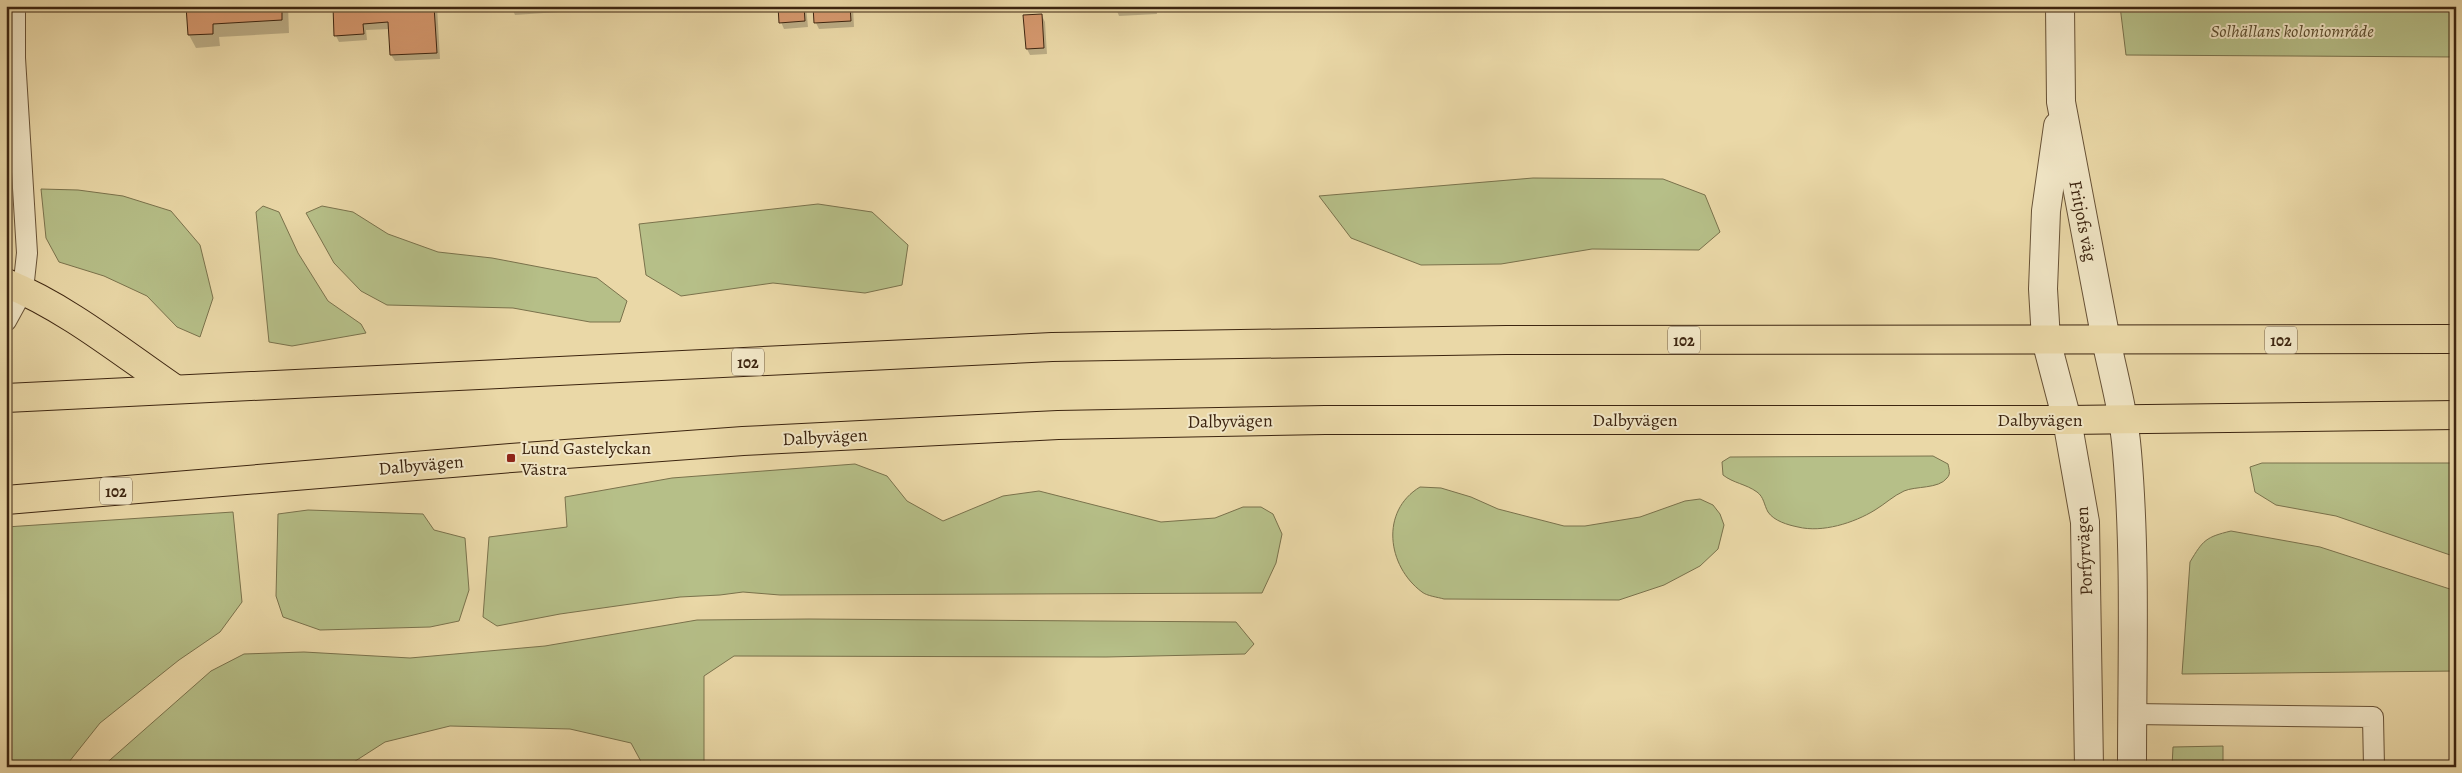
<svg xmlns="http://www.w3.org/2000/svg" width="2462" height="773" font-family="Alegreya,serif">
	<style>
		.green { fill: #b6bf88; stroke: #7a724c }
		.shadow { fill: #0003 }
		.building { fill: #d5986e; stroke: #3d2510 }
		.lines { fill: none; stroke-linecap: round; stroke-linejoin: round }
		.service-casing { stroke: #685236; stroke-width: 22 }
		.minor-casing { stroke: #685236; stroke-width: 30 }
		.tertiary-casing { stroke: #685236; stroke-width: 30 }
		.primary-casing { stroke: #3d2510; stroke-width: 30 }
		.motorway-casing { stroke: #3d2510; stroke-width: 30 }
		.service { stroke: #f1e6c6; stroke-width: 20 }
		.minor { stroke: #f1e6c6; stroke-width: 28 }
		.tertiary { stroke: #f1e6c6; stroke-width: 28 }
		.primary { stroke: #ead8a7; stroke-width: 28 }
		.motorway { stroke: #ead8a7; stroke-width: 28 }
		.poi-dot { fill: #8f2418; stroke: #f1e6c6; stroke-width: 2 }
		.labels { text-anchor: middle; stroke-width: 4; stroke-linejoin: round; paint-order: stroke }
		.shield { fill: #f1e6c6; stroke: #735f47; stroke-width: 1 }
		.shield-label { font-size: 16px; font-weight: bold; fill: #3d2510 }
		.park-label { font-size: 18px; font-style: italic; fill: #5b4c2e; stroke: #f1e6c6 }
		.street-label { font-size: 18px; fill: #3d2510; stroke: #f1e6c6 }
		.poi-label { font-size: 18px; fill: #3d2510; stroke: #f1e6c6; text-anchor: start }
	</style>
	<rect width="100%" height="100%" fill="#ead8a7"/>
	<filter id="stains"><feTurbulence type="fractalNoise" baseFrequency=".004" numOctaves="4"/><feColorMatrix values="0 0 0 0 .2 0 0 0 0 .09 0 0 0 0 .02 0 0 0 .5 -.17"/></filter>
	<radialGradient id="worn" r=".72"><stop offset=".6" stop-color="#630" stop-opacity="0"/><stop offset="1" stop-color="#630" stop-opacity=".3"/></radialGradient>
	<g class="green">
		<polygon points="2120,6 2456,6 2456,57 2126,55"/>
		<polygon points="1533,178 1663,179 1705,195 1720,232 1699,250 1592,249 1501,264 1421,265 1351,238 1319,196"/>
		<polygon points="41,189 78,190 123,196 171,211 200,245 213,298 200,337 177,327 147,296 104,276 59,262 46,238"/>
		<polygon points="818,204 872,212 908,245 902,285 865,293 773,283 681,296 646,275 639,224"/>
		<polygon points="263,206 279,212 298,253 328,301 361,324 366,333 292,346 269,342 256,212"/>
		<polygon points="322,206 353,212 388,234 438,252 492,258 597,278 627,301 620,322 590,322 513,308 387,305 361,291 334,263 306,213"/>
		<path d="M1933,456l15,8c1,5 3,10 -1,14 -8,11 -32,8 -43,13 -11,5 -19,13 -29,19 -21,13 -53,23 -77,17 -10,-2 -24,-6 -30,-15 -4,-7 -4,-15 -11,-20 -11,-8 -24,-9 -34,-17l-1,-13 8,-5z"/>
		<polygon points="2262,463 2456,463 2456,557 2336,516 2276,505 2255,492 2250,467"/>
		<polygon points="855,464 887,476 907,501 943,521 1003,496 1039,491 1161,522 1215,518 1243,507 1261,507 1273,514 1282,534 1276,563 1262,593 780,595 743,592 720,595 680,597 560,614 497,626 483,617 489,537 567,527 565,497 672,478"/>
		<path d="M1420,487l21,1 30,9 27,12 66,17h21l55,-9 45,-16 15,-2 13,6 7,9 4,11 -6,24 -18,17 -36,19 -45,15 -175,-1c-7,-2 -17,-3 -22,-7 -35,-26 -42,-81 -2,-105z"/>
		<polygon points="308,510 423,514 434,530 465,538 469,590 459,621 430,627 320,630 283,617 276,596 278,514"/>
		<polygon points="233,512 242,602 220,632 179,660 100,723 65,767 6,767 6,527"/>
		<path d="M2231,531l89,16 136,44v80l-274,3 8,-112c13,-22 16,-25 41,-31z"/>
		<polygon points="809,619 1236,622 1254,644 1245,654 1106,657 734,656 704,676 704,767 644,767 631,743 570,729 450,726 385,742 346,767 102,767 211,671 244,654 304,652 410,658 545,646 697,620"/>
		<polygon points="2223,746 2223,767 2172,767 2173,747"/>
	</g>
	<g class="shadow">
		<polygon points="187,6 288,6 289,33 219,37 220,46 196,48 189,35"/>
		<polygon points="334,6 437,6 440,59 395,61 391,55 390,29 366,30 367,40 339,42 336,36"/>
		<polygon points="511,6 587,6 587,10 515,15"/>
		<polygon points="664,6 738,6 738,8 667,12"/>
		<polygon points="780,6 806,6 808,27 784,29 781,22"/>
		<polygon points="815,6 853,6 854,27 819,29 816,23"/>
		<polygon points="1115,6 1156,6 1157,14 1119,16"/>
		<polygon points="1042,16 1045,22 1047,54 1030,55 1027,49"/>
	</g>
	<g class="building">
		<polygon points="186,6 282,6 282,20 213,24 213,34 188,35"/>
		<polygon points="333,6 434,6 437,53 390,55 388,22 363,24 364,34 334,36"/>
		<polygon points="510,6 546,6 510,8"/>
		<polygon points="778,6 804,6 805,21 779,23"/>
		<polygon points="813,6 850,6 851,21 814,23"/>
		<polygon points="1114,6 1153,6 1154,8 1114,10"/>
		<polygon points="1042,14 1044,48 1026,49 1023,15"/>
		<rect x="759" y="762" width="274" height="5"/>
	</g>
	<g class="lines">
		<g class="service-casing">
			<g id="service">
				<polyline points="6,321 23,290 27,253 15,58 15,6"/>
				<polyline points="2132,714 2373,717 2374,767"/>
			</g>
		</g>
		<g class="minor-casing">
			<g id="minor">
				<polyline points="2060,6 2061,102 2106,340"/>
				<polyline points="2046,340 2043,289 2046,211 2058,126"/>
			</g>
		</g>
		<g class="tertiary-casing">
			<g id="tertiary">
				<polyline points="2046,340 2067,420 2085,522 2089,767"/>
				<path d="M2106,340c8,37 18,74 21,112 9,104 5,210 5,315"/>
			</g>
		</g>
		<g class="primary-casing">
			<g id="primary">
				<polyline points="6,398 1052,347 1506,340 2456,339"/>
				<polyline points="6,500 511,458 743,441 1058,425 1325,420 2067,420 2456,415"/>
			</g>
		</g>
		<g class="motorway-casing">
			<path id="motorway" d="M6,283c61,25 115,69 169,106"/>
		</g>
		<use href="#service" class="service"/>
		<use href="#minor" class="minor"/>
		<use href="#tertiary" class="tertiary"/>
		<use href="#primary" class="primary"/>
		<use href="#motorway" class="motorway"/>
	</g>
	<rect class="poi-dot" x="506" y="453" width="10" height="10" rx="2.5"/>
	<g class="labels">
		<g class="shield">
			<rect x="1668" y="326.5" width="32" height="27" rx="4"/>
			<rect x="2265" y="326.5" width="32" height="27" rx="4"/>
			<rect x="732" y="348.5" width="32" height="27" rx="4"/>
			<rect x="100" y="477.5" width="32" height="27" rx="4"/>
		</g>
		<g class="shield-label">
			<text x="1684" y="346">102</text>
			<text x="2281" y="346">102</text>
			<text x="748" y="368">102</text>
			<text x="116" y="497">102</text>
		</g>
		<g class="park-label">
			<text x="2292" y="37">Solhällans koloniområde</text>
		</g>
		<g class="street-label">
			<text transform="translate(2083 221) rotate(79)" y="6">Fritjofs väg</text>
			<text x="1635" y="426">Dalbyvägen</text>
			<text x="2040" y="426">Dalbyvägen</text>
			<text transform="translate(1230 421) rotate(-1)" y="6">Dalbyvägen</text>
			<text transform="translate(825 437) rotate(-3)" y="6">Dalbyvägen</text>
			<text transform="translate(421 465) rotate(-5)" y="6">Dalbyvägen</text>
			<text transform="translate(2084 551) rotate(-93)" y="6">Porfyrvägen</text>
		</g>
		<g class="poi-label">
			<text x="521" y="454">Lund Gastelyckan<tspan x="521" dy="21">Västra</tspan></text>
		</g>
	</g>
	<rect width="2462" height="773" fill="none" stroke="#ead8a7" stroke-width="25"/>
	<rect x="8" y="8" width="2447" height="758" fill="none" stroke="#3d2510" stroke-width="2.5"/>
	<rect x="12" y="12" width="2437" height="748" fill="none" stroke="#3d2510"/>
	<rect width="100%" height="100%" filter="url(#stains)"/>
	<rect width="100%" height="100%" fill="url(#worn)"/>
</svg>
